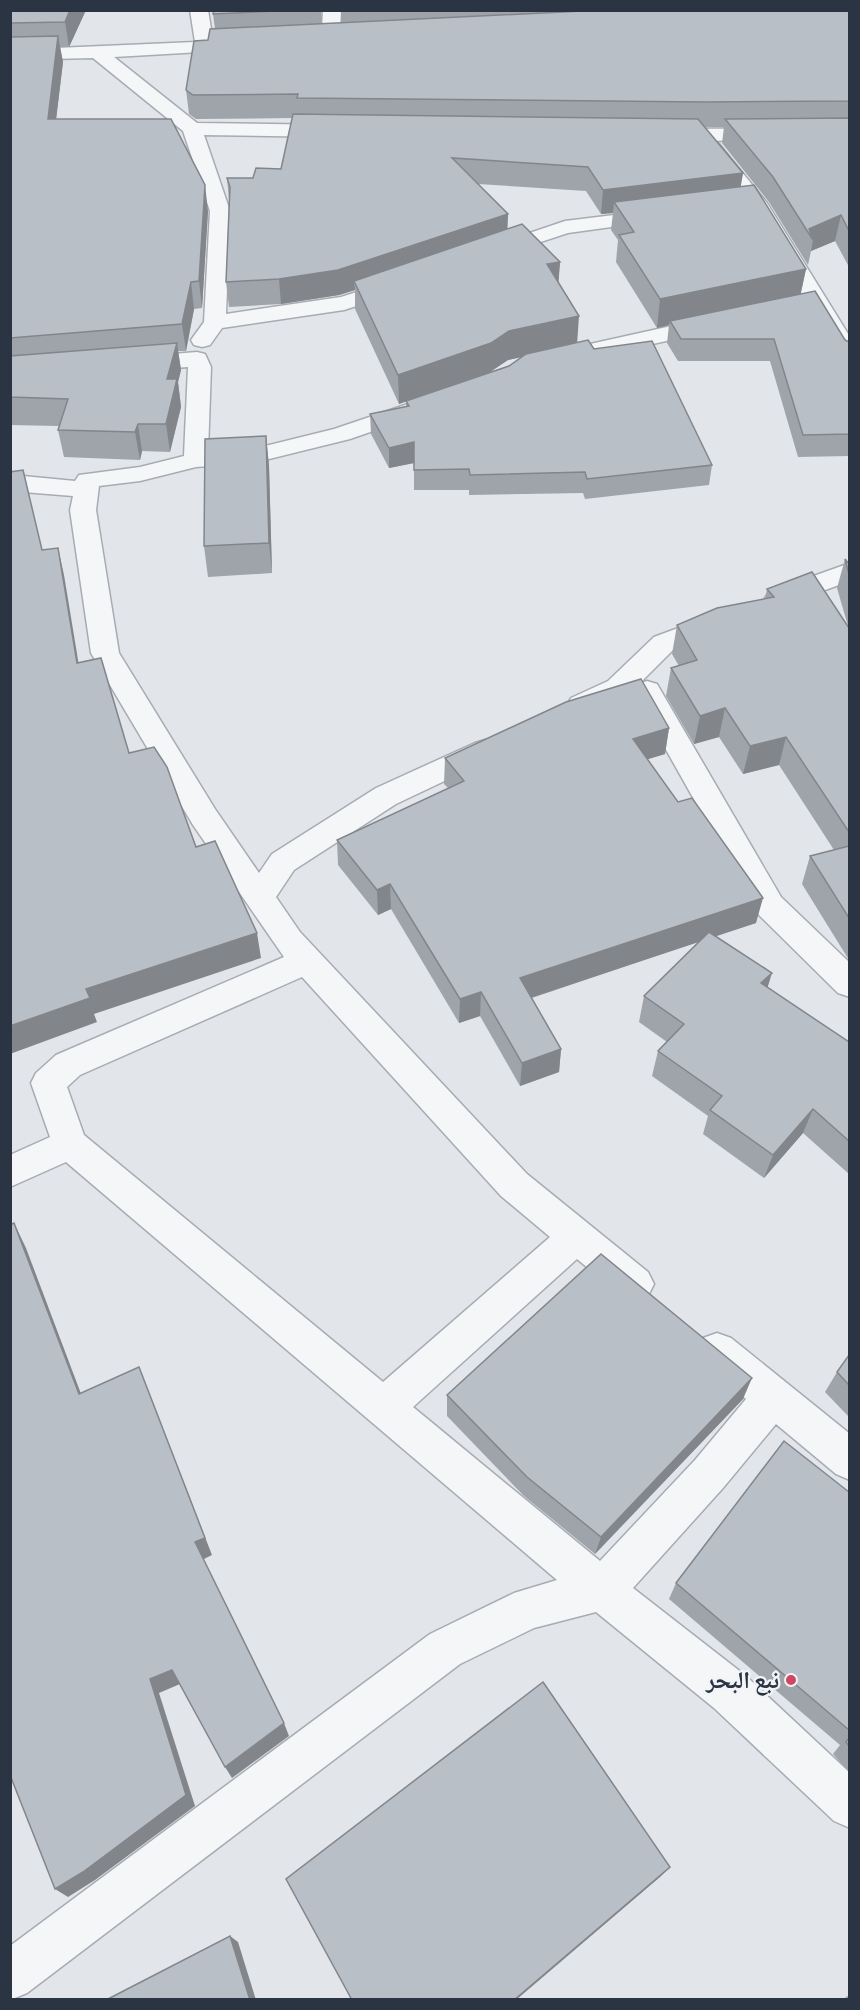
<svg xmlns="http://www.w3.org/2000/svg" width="860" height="2010" font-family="'Sofia Sans Condensed','Noto Naskh Arabic',sans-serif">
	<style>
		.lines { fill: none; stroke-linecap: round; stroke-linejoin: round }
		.minor-casing { stroke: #a7acb4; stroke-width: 3 }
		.minor { fill: #f5f6f8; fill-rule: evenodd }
		.wall { fill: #9fa4ab; fill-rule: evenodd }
		.shaded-wall { fill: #82868b }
		.building { fill: #b9bfc7; stroke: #82868b; stroke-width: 1.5 }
		.poi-dot { fill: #ce4861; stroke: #f2f4f8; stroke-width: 2 }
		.labels { text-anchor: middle; stroke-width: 4.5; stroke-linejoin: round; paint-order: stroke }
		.near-poi-label { font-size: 24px; font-weight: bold; fill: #2a3442; stroke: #f2f4f8; text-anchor: end }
	</style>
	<rect width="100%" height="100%" fill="#e2e5ea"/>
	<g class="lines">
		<g class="minor-casing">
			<g id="minor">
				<polygon points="190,10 208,10 213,41 242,41 245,45 242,49 236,50 114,57 197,123 335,125 342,127 345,131 342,135 335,137 204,135 230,211 226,314 341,297 398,279 406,280 409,285 406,290 344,310 222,328 210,345 202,347 194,345 191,340 204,322 210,211 183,131 93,58 10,60 10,50 195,42"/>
				<polygon points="323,10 341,10 340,30 337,34 325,34 322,30"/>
				<polygon points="850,128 850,140 665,141 658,139 655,135 658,131 665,129"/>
				<polygon points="712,142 719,144 767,203 850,337 850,363 842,361 839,356 748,205 702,148 705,144"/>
				<polygon points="655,210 662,212 665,216 662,220 568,233 492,258 485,256 481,252 485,248 565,221"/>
				<polygon points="712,317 720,319 723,324 720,329 563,364 555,362 552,357 555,352 563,350"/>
				<path d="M197,352l8,2 6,13 -3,85 45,-3 81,-20 80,-27 8,2 4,5 -4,5 -72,25 -97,24 -57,4 -56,14 -41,5 -3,24 23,143 96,156 44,64 13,-19 104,-66 99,-45 10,-3 10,3 4,7 -4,7 -99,47 -102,66 -18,27 24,35 227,242 121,98 6,12 -6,12 -13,5 -13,-5 -45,-37 -164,148 187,154 95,-101 51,-61 -43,-35 -5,-13 5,-13 14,-5 14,5 119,96v46l-14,-6 -60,-50 -53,64 -90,100 113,88 104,97v55l-16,-7 -120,-113 -118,-96 -62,16 -74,36 -433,329 -17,7v-54l420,-312 84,-41 43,-13 -491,-418 -56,25v-32l40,-18 -19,-54 5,-10 20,-18 228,-98 -91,-132 -102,-172 -21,-143 3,-14 -50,-4 -13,2v-15l13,-3 52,5 4,-6 61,-8 44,-11 4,-89 -53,4 -8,-2 -3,-5 3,-5 8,-2zM302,977l199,219 49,41 -167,145 -299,-247 -17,-48 13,-12z"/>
				<polygon points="850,563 850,581 778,607 769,604 765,598 769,592"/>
				<polygon points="716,614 726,617 729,623 726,629 674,649 639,684 647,681 657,684 781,897 850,963 850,997 838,993 759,915 633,691 635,688 628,695 591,712 581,715 571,712 567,705 571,698 608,681 654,637"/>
			</g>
		</g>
		<use href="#minor" class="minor"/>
	</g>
	<g class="wall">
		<polygon points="10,10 86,10 69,47 60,47 63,62 56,119 208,211 202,308 194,309 186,351 178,351 181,370 178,382 181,407 170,452 142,451 140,460 64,457 58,430 59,426 10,425"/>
		<path d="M214,10h107l1,14 19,-1v-13h508v257l-14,-26 -24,10 -3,14 -39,-63 -47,-59 2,-16h-20l39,46 -3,14 66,82 -5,24 48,50v113l-51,1 -28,-96h-92l-11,-18 2,-18 -12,3 -41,-66 2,-22 -7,-10 2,-17 -12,1 -15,-23 -108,-7 30,30 -1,15 53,33 -2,20 19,61 17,6 118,116 -3,20 -124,14 -2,-6 -114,2v-5h-55v-27l-25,5 -18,-34 -1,-20 36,-8v-5l-7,3 -44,-95v-19l-16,5 -58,9 -52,3 -3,-25 3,-82 -2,-22h26l28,-9 12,-51 -97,1 -7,-5 -3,-24 22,-50 7,-11 -2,-15zM522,357l-13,9 -19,6 18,-12z"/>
		<polygon points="266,436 269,466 272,573 208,577 204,546"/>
		<polygon points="845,559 849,564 849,960 802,884 810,856 834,850 779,765 743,774 719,737 694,744 666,696 671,668 679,666 672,654 677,625 765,599 767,589 848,626 837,588"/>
		<polygon points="669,728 665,754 647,759 756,923 715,936 767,988 849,1042 849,1174 803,1133 764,1178 703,1134 708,1116 652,1076 658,1051 667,1042 639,1022 644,996 700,941 532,998 561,1049 559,1072 520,1086 480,1016 459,1023 391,909 378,915 338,865 337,840 448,788 444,784 445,758"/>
		<polygon points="849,1355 849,1417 825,1392 837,1372"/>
		<polygon points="447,1395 743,1399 595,1554 524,1496 447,1416"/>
		<polygon points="849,1492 849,1772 833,1754 840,1745 669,1599 676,1583"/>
		<polygon points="849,1995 849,2000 842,2000"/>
	</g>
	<g class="shaded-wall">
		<polygon points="70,10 86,10 69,47 65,22"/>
		<polygon points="58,36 63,62 53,145 48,119"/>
		<polygon points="743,173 739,197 614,202 613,213 601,214 603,190"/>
		<polygon points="205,185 208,211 202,308 199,281"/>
		<polygon points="508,214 507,238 354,281 355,290 339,295 281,304 279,279"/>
		<polygon points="841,215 835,241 811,251 813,240 809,229"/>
		<polygon points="560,262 558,290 547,264"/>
		<polygon points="806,269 800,296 670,321 669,325 657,328 660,299"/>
		<polygon points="191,282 194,309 186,351 182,324"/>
		<polygon points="579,316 577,345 508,360 490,372 399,404 398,375 509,331"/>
		<polygon points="177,343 181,370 178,382 181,407 170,452 166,424 167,379"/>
		<polygon points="138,424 142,451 140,460 135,432"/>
		<polygon points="266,436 269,466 272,573 269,543"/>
		<polygon points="414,442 414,463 389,468 389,448"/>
		<polygon points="58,548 64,575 83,690 77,663"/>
		<polygon points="725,708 719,737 694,744 700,716"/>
		<polygon points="669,728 665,754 629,765 633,739"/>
		<polygon points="786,737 779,765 743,774 750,746"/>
		<polygon points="390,884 391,909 378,915 377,890"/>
		<polygon points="763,898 756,923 518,1002 520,978"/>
		<polygon points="257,933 261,958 94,1014 97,1022 10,1054 10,1026 86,989"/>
		<polygon points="772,973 764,999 761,983"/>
		<polygon points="481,992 480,1016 459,1023 460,999"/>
		<polygon points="561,1049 559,1072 520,1086 522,1063"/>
		<polygon points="813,1109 803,1133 764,1178 773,1155"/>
		<polygon points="14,1223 26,1248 89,1415 79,1394"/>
		<polygon points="139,1367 212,1555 202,1560 195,1542"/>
		<polygon points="752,1378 743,1399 595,1554 601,1537"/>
		<polygon points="172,1670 180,1684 159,1693 195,1806 95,1880 68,1897 55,1889 150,1679"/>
		<polygon points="284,1723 289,1736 232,1778 225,1767"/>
		<polygon points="670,1867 660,1877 516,2000 514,2000"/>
		<polygon points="230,1936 238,1942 256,2000 250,2000"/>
	</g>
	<g class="building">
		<polygon points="10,10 70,10 65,22 10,23"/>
		<polygon points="214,10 296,10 213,14"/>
		<polygon points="604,10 849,10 849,101 705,102 297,98 298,94 193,95 186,90 194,41 208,40 210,29"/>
		<polygon points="58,36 48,119 171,119 205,185 199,281 191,282 182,324 10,338 10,37"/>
		<polygon points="293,114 698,119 743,173 603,190 588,167 452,158 508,214 338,270 279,279 226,282 230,187 227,178 253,178 256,168 281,169"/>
		<polygon points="849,118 849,231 841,215 809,229 813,240 773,177 725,119"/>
		<polygon points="754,185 806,269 660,299 619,235 634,232 614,202"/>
		<polygon points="522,224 560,262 547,264 579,316 509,331 491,343 398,375 354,281"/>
		<polygon points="815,291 845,340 849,342 849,434 803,435 774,339 681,339 670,321"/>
		<polygon points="588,340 594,349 652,341 712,465 587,479 585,472 470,475 469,469 414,470 414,442 389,448 370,414 409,406 406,401 509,366 526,354"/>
		<polygon points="177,343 167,379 177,379 166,424 138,424 135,432 58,430 68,399 10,397 10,356"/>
		<polygon points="266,436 269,543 204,546 205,439"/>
		<polygon points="23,470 42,550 58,548 77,663 101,658 129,753 154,747 167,767 196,847 215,841 257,933 86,989 90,998 10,1026 10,472"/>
		<polygon points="845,559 849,564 849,574"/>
		<polygon points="812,572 849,628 849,832 786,737 750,746 725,708 700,716 671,668 697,660 677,625 717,608 774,597 767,589"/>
		<polygon points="641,679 669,728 633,739 678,802 692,798 763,898 520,978 561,1049 522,1063 481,992 460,999 390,884 377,890 337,840 464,781 445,758 566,702"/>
		<polygon points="849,846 849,918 810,856"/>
		<polygon points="709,932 772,973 761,983 849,1042 849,1141 813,1109 773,1155 710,1110 722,1096 658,1051 684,1024 644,996"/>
		<polygon points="14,1223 79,1394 139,1367 205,1538 195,1542 284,1723 225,1767 172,1670 150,1679 186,1795 83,1872 55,1889 10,1775 10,1225"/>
		<polygon points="601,1254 752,1378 601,1537 527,1477 447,1395"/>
		<polygon points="849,1355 849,1385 837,1372"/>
		<polygon points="784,1441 849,1492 849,1730 676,1583"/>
		<polygon points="543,1682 670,1867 514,2000 352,2000 286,1879"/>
		<polygon points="849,1738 849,1746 846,1742"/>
		<polygon points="230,1936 250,2000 106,2000"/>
	</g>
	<circle class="poi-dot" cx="791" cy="1680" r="6"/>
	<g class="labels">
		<g class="near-poi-label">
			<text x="779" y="1688">نبع البحر</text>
		</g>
	</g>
	<rect width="860" height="2010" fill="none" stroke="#2a3442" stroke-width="24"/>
</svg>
